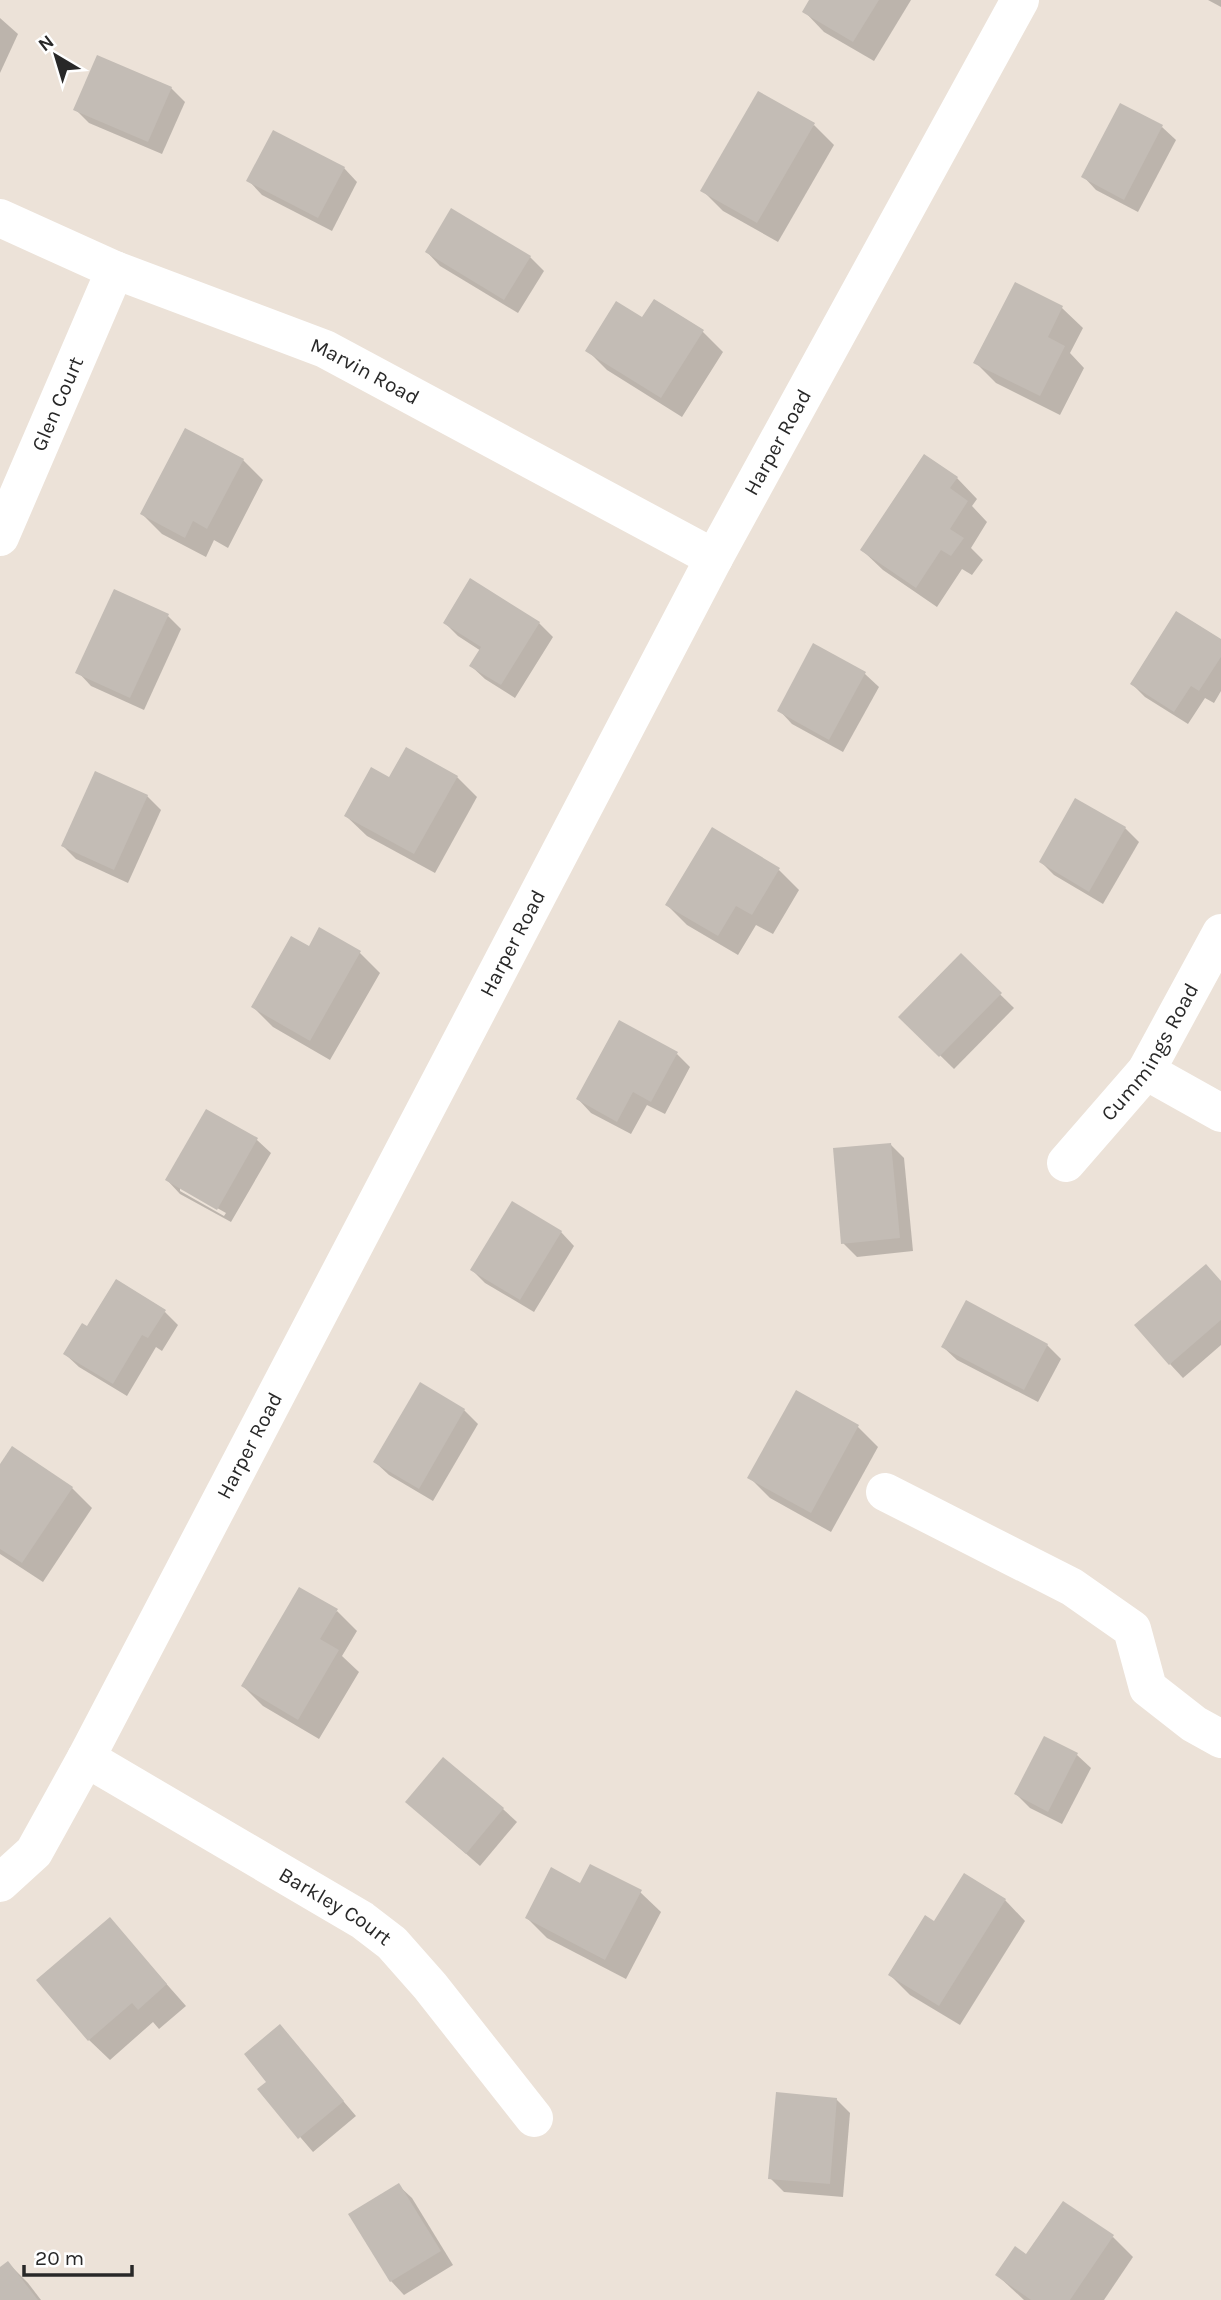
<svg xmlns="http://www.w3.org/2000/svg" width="1221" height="2300" font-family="Karla,sans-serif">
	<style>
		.shadow { fill: #0003; fill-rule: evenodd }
		.building { fill: #c3bcb5 }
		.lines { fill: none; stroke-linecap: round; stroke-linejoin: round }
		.minor { stroke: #fff; stroke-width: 38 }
		.labels { text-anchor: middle; stroke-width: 7; stroke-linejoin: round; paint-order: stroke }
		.street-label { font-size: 21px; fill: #282828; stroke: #fff }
	</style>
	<rect width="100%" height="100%" fill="#ece2d8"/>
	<g class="shadow">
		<polygon points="811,0 911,0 874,61 824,32 804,11"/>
		<polygon points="1208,0 1221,0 1221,7"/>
		<polygon points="0,18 18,34 0,73"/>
		<polygon points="171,88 185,102 162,154 89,123 75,109"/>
		<polygon points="814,125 834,145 778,242 723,211 703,191"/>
		<polygon points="1162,127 1176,140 1138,212 1096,190 1083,176"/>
		<polygon points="344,168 357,182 332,231 262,195 249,181"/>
		<polygon points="427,252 530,257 544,271 518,313 440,266"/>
		<polygon points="1016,284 1062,308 1083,328 1070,353 1084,368 1060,415 996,383 976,363"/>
		<polygon points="654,301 703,332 723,352 682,417 607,370 587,350 643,320"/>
		<polygon points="243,460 263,480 228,548 214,540 206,557 162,534 142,514"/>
		<polygon points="957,478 977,499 972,506 987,522 971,548 983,560 972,575 962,569 937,607 883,570 862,550"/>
		<polygon points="168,616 181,629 144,710 91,686 78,672"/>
		<polygon points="445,623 539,623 553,637 515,698 485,679 471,666 481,651 458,636"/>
		<polygon points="1221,641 1221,691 1214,703 1205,698 1188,724 1145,697 1132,684"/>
		<polygon points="814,645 865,674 879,687 843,752 792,724 779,710"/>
		<polygon points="457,777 477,797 435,873 367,836 346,816"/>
		<polygon points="147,796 161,810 128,883 76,859 63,846"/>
		<polygon points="1076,800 1125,828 1139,842 1103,904 1054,875 1041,862"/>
		<polygon points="779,870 799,890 773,934 756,925 738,955 687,925 667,905"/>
		<polygon points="320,930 360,953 380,973 330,1060 273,1027 253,1007 310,948"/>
		<polygon points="961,956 1014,1008 954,1069 901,1017"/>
		<polygon points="677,1054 690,1067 665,1114 647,1105 631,1134 591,1113 578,1099"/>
		<path d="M206,1111l51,29 14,13 -40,69 -51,-28 -13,-14zM180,1187l46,26 -2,3 -44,-25z"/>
		<polygon points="891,1145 904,1158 913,1251 857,1257 843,1243"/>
		<polygon points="561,1232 574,1246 534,1312 485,1283 472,1270"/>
		<polygon points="1221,1282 1221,1345 1183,1378 1170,1364"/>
		<polygon points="165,1312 178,1325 162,1351 156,1347 127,1396 79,1367 65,1354 87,1329"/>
		<polygon points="1047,1345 1061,1359 1038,1402 957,1360 943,1347"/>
		<polygon points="797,1393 858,1427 878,1447 831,1532 770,1498 750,1478"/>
		<polygon points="464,1410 478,1424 433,1501 389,1475 375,1462"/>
		<polygon points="0,1467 72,1488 92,1508 43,1582 0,1554"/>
		<polygon points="337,1611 357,1631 342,1656 359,1672 319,1739 263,1706 243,1686"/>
		<polygon points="1045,1738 1077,1755 1091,1768 1062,1824 1030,1808 1016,1794"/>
		<polygon points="407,1802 503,1809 517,1822 480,1866"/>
		<polygon points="581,1885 640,1892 661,1912 626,1979 547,1938 527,1918"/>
		<polygon points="1005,1900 1025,1921 960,2025 910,1995 890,1975 934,1923"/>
		<polygon points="110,1920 186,2006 159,2029 153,2022 110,2060 89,2040"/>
		<polygon points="280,2027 356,2116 313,2152 259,2089 269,2082"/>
		<polygon points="836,2099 850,2113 843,2197 784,2192 770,2178"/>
		<polygon points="398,2185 412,2198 453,2265 404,2295 391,2281"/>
		<polygon points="1113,2237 1133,2257 1104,2300 1024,2300 997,2275"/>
		<polygon points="8,2263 28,2283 41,2300 0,2300 0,2269"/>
	</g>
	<g class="building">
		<polygon points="809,0 879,0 853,42 802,12"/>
		<polygon points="97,55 172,87 148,142 73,110"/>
		<polygon points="758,91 815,123 757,223 700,191"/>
		<polygon points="1120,103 1163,125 1124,200 1081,177"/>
		<polygon points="273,130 345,167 318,218 246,181"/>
		<polygon points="451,208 531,256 504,300 425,252"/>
		<polygon points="1015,282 1063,306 1048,337 1065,346 1040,396 973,363"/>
		<polygon points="654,299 704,330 661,398 585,351 616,301 642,317"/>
		<polygon points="185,428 244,459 207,529 193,521 185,538 140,514"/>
		<polygon points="924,454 958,477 950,488 968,501 950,529 964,538 951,556 941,550 916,588 860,550"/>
		<polygon points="470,578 540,622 501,685 469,666 481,647 443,623"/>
		<polygon points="114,589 169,614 130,698 75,673"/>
		<polygon points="1176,611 1221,639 1221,657 1199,691 1191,686 1174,712 1130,684"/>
		<polygon points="813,643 866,672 829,740 777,711"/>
		<polygon points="406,747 458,776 414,854 344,816 371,767 389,777"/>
		<polygon points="95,771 148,795 114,870 61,846"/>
		<polygon points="1075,798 1126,827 1089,892 1039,862"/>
		<polygon points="712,827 780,868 752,915 736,906 718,936 665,905"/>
		<polygon points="319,927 361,951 310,1041 251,1007 291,936 309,946"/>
		<polygon points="961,953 1002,993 939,1057 898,1017"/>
		<polygon points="619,1020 678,1052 651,1102 633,1092 617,1122 576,1099"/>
		<polygon points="206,1109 258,1138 217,1210 165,1180"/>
		<polygon points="891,1143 900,1238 841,1244 833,1148"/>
		<polygon points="512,1201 562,1231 520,1300 470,1270"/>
		<polygon points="1206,1264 1221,1281 1221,1320 1169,1365 1134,1325"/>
		<polygon points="116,1279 166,1310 148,1338 142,1335 113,1384 63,1354 82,1323 87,1326"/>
		<polygon points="966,1300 1048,1344 1024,1390 941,1347"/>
		<polygon points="420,1382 465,1409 419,1489 373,1462"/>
		<polygon points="796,1390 859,1425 811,1513 747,1478"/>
		<polygon points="12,1446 73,1487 22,1563 0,1549 0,1464"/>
		<polygon points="299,1587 338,1609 320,1639 339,1650 298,1720 241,1686"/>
		<polygon points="1044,1736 1078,1753 1048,1812 1014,1794"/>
		<polygon points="443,1757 504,1808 466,1854 405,1802"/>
		<polygon points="590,1864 642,1890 605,1960 525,1918 551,1867 580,1883"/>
		<polygon points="964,1873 1006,1899 939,2006 888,1975 925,1915 934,1921"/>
		<polygon points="110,1917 167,1984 138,2010 132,2003 88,2041 36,1980"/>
		<polygon points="280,2024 344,2101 298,2139 257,2089 266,2082 244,2054"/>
		<polygon points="776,2092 837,2098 830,2184 768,2179"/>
		<polygon points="399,2183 441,2251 390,2282 348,2214"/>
		<polygon points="1063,2201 1114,2235 1070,2300 1031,2300 995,2275 1015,2246 1026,2254"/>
		<polygon points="8,2261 38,2300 0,2300 0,2267"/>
	</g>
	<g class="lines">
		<g class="minor">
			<path id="s1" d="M0,218l115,52 210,79 389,209"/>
			<path id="s2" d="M0,537l115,-267"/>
			<polyline points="1146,1071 1221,1113"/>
			<path id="s3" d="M1066,1163l80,-92 75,-138"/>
			<polyline points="885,1492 1072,1587 1132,1629 1148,1688 1194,1724 1221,1739"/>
			<path id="s4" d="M86,1758l276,162 30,23 38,43 104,132"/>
			<path id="s5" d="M0,1883l34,-31 52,-94 628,-1200 306,-558"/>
		</g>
	</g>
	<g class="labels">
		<g class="street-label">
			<text dy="7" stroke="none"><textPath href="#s1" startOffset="396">Marvin Road</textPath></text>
			<text dy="7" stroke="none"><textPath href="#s2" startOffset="145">Glen Court</textPath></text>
			<text dy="7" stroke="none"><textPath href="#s5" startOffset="1640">Harper Road</textPath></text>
			<text dy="7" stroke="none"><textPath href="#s5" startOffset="1073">Harper Road</textPath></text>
			<text dy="7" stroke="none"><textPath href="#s3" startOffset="140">Cummings Road</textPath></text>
			<text dy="7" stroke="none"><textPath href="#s5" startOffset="506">Harper Road</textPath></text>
			<text dy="7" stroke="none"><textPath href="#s4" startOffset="290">Barkley Court</textPath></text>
		</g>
	</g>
	<g transform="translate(56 56) rotate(322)" stroke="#ffffff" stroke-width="5" paint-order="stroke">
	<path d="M0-5L12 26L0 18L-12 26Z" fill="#282828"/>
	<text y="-10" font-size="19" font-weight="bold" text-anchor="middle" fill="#282828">N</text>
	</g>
	<path d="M24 2265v10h108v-10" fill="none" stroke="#282828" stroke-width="3.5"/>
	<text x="35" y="2265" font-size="21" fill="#282828" stroke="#ffffff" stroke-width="5" paint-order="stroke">20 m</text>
</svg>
